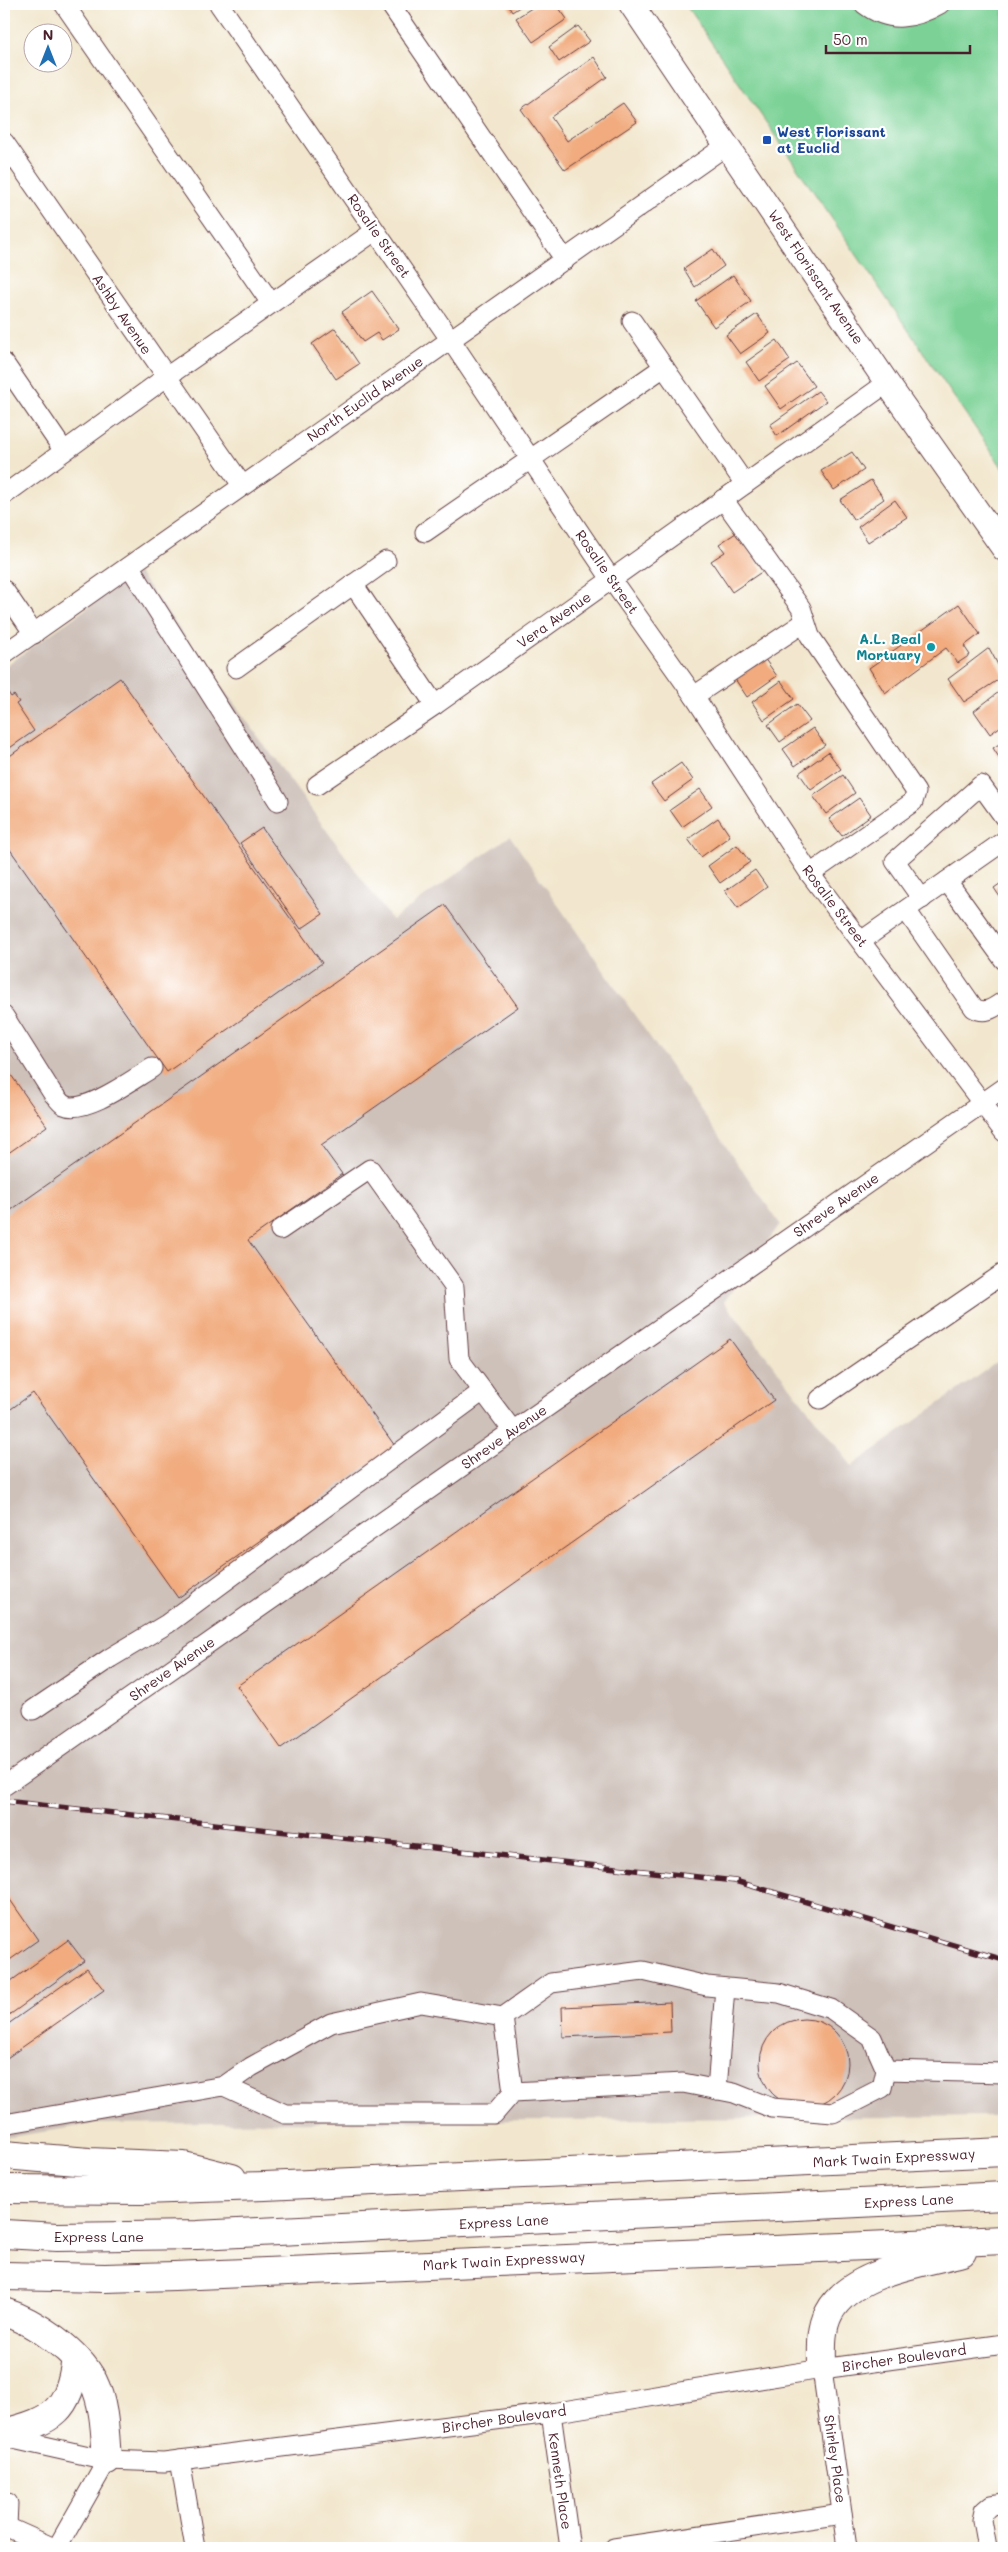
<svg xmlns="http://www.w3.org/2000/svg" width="1008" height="2552" font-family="Mali,sans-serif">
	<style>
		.industrial { fill: #cec1ba }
		.green { fill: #7bd296; stroke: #627860 }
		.building { fill: #f1ab7e }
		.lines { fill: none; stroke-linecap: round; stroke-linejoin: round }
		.minor-casing { stroke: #633d43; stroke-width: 21 }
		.major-casing { stroke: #633d43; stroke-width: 26 }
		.highway-casing { stroke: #633d43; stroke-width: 30 }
		.minor { stroke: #fff; stroke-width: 19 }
		.major { stroke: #fff; stroke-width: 24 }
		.highway { stroke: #fff; stroke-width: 28 }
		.rail-casing { stroke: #4a1f2b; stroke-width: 5.5 }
		.rail { stroke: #fff; stroke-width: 4; stroke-dasharray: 11; stroke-linecap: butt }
		.transit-dot { fill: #1a4fb4; stroke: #fff; stroke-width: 2 }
		.culture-dot { fill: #0f9aa8; stroke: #fff; stroke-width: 2 }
		.labels { text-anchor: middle; stroke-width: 4.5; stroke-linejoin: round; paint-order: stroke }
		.transit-label { font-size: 14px; font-weight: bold; fill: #164399; stroke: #fff; text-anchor: start }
		.street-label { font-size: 14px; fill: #4a1f2b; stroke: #fff }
		.culture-label { font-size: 14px; font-weight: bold; fill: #0d838f; stroke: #fff; text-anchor: end }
	</style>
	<rect width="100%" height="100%" fill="#fff"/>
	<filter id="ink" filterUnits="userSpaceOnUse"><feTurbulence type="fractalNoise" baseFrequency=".02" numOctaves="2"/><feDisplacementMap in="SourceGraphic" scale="10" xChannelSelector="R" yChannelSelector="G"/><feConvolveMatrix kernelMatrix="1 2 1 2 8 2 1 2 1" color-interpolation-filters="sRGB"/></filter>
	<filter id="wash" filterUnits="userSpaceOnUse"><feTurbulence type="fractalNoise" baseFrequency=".0096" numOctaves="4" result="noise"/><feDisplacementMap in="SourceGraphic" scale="20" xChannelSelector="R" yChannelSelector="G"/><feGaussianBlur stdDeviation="1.12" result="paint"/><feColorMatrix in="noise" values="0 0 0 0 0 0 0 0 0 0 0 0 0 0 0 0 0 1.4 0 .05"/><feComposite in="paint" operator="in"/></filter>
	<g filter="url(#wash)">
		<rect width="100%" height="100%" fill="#f2e7ce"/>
		<polygon class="industrial" points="138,572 392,920 510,836 780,1224 724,1302 852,1466 1004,1357 1004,2116 93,2124 4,2138 4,667"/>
		<polygon class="green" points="685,4 1004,4 1004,470"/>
		<g id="blocks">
			<g class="building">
				<polygon points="507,4 524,4 512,12"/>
				<polygon points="538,4 556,4 567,19 533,42 516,18"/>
				<polygon points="578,26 590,41 559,62 549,47"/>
				<polygon points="594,57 607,77 551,117 567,141 623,103 637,122 565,170 521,109"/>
				<polygon points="713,249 724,266 695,287 684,269"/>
				<polygon points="733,275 751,301 714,327 696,301"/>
				<polygon points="372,291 399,329 382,340 377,333 363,342 342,312"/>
				<polygon points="757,314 770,333 740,354 726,335"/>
				<polygon points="335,328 359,364 336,379 312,344"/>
				<polygon points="777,340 790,360 759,381 746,362"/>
				<polygon points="797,363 814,386 781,409 765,386"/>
				<polygon points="818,391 826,401 777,436 770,425"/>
				<polygon points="852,452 864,470 834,490 821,471"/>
				<polygon points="871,480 884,499 854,520 840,500"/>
				<polygon points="895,500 907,517 868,542 858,527"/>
				<polygon points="736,533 763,571 732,592 711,561 725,552 719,544"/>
				<polygon points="959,604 980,634 964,646 970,655 958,663 946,648 885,693 869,668"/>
				<polygon points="989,648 1004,676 964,702 948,679"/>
				<polygon points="764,658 777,676 747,697 735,679"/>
				<polygon points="120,678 322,963 167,1072 4,841 4,760"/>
				<polygon points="781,681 794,699 764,720 752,702"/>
				<polygon points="5,688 11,697 14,695 19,702 16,704 34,731 4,752"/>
				<polygon points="1004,688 1004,724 990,734 974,711"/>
				<polygon points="797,704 810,721 780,742 768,725"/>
				<polygon points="813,728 825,745 795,766 783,749"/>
				<polygon points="1004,741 1004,765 993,748"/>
				<polygon points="828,752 841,769 811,790 799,773"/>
				<polygon points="681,763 693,780 664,801 651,784"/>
				<polygon points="843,775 855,793 826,814 813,796"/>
				<polygon points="700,789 712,806 682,827 670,810"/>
				<polygon points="859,798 871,815 842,836 829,819"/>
				<polygon points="718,818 730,836 701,857 688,839"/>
				<polygon points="262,828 323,914 301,929 240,843"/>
				<polygon points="737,845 750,862 720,883 708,866"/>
				<polygon points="755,870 767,887 738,908 725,891"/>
				<polygon points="1004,881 1004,903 994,888"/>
				<polygon points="445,905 518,1007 321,1145 342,1174 248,1240 395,1446 178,1598 33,1393 4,1414 4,1215"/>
				<polygon points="4,1065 47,1126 4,1156"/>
				<polygon points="730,1339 774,1400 281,1748 237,1686"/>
				<polygon points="4,1891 38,1940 4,1964"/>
				<polygon points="68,1940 84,1961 4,2019 4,1986"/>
				<polygon points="87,1968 104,1990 4,2060 4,2027"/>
				<polygon points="670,2002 671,2032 563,2037 562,2007"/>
				<circle cx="804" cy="2063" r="44"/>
			</g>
		</g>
	</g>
	<g filter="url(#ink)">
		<use href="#blocks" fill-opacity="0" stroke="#633d43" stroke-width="1"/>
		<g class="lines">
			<g class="minor-casing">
				<g id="minor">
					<polyline points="64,4 271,303"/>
					<polyline points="219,4 450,339 611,579 694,696 810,874 1004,1132"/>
					<polyline points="390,4 565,260"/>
					<path d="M864,4c26,20 50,15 76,0"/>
					<polyline points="4,142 242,485"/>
					<polyline points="632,321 745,484"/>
					<polyline points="4,363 64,451"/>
					<polyline points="4,495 165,378 375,231"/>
					<polyline points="723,499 801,608 810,636 916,792 913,802 810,874"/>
					<polyline points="425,532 664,367"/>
					<polyline points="130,567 278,801"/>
					<polyline points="353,584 435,705"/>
					<polyline points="4,590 34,634"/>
					<polyline points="4,654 727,145"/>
					<polyline points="236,668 386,561"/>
					<polyline points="694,696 805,622"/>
					<polyline points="317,785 435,705 887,383"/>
					<polyline points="947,881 1004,960"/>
					<polyline points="922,899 895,861 981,785 1004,817"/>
					<path d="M906,910l68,98c12,7 21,-1 30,-7"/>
					<polyline points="861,941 1004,841"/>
					<path d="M4,1016l49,78c4,3 7,9 11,11 21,10 69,-26 88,-37"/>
					<polyline points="280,1230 370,1169 454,1287 459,1359 513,1431"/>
					<polyline points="820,1399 1004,1273"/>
					<polyline points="33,1710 110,1658 167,1624 483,1391"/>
					<polyline points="4,1786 1004,1088"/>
					<polyline points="503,2017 513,2092"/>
					<polyline points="224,2086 285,2114 494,2114 513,2092 683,2083 734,2093 772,2108 833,2113 882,2088 886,2070"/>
					<polyline points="717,2090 725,1988"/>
					<polyline points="4,2124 224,2086 251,2067 331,2023 421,2003 503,2017 551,1983 643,1971 707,1986 779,1993 831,2009 872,2038 886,2070 1004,2073"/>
					<polyline points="822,2369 847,2548"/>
					<polyline points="551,2413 570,2548"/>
					<polyline points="4,2437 107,2460 164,2462 551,2413 822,2369 1004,2344"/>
					<polyline points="180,2460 195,2548"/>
					<polyline points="4,2522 7,2527 54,2548"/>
					<polyline points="4,2526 7,2527 8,2503"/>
					<polyline points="57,2548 107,2460"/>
					<polyline points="614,2548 842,2514"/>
					<polyline points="987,2548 982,2520 984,2511 991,2505 1004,2503"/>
				</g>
			</g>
			<g class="major-casing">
				<polyline id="major" points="631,4 887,383 1004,549"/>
			</g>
			<g class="highway-casing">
				<g id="highway">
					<polyline points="4,2155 89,2162 184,2166 232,2178"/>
					<polyline points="4,2189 141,2190 265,2186 1004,2152"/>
					<polyline points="4,2234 57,2237 197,2235 1004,2196"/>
					<polyline points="4,2276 105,2278 174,2276 1004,2240"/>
					<path d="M4,2312c32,10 73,39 89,69 12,24 12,53 14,79"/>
					<path d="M822,2369c0,-18 -2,-39 7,-56 21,-41 93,-50 133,-61"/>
					<path d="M4,2433c50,-13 64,-21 72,-74"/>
				</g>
			</g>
			<use href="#minor" class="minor"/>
			<use href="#major" class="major"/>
			<use href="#highway" class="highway"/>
			<g class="rail-casing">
				<polyline id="rail" points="4,1801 735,1881 1004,1960"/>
			</g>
			<use href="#rail" class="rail"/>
		</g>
	</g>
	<rect class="transit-dot" x="762" y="135" width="10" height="10" rx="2.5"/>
	<circle class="culture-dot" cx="931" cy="647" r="5"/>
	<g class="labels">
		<g class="transit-label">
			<text x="777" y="137">West Florissant<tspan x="777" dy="16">at Euclid</tspan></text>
		</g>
		<g class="street-label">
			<text transform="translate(379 236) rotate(55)" y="5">Rosalie Street</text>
			<text transform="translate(816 277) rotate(56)" y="5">West Florissant Avenue</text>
			<text transform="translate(122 314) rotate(56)" y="5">Ashby Avenue</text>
			<text transform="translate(365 399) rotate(-35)" y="5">North Euclid Avenue</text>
			<text transform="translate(607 572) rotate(55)" y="5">Rosalie Street</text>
			<text transform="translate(554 620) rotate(-35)" y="5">Vera Avenue</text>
			<text transform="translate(835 906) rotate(53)" y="5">Rosalie Street</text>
			<text transform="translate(836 1205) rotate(-35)" y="5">Shreve Avenue</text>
			<text transform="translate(504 1437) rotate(-35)" y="5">Shreve Avenue</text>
			<text transform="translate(172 1669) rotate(-35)" y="5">Shreve Avenue</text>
			<text transform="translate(894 2158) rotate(-3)" y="5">Mark Twain Expressway</text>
			<text transform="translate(909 2201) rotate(-3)" y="5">Express Lane</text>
			<text transform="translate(504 2222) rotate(-3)" y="5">Express Lane</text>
			<text x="99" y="2242">Express Lane</text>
			<text transform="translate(504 2261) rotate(-3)" y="5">Mark Twain Expressway</text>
			<text transform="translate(904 2358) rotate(-8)" y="5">Bircher Boulevard</text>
			<text transform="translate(504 2419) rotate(-8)" y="5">Bircher Boulevard</text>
			<text transform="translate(835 2459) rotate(82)" y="5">Shirley Place</text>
			<text transform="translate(560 2481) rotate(82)" y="5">Kenneth Place</text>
		</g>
		<g class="culture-label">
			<text x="921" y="644">A.L. Beal<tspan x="921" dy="16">Mortuary</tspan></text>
		</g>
	</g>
	<rect width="1008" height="2552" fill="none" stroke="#fff" stroke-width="20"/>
	<g transform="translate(48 48)"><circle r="24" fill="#ffffff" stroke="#b7a5aa"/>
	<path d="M0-4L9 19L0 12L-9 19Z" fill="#1f6fb2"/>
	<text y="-8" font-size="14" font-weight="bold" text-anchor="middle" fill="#4a1f2b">N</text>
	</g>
	<path d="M826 45v8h144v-8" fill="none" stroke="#4a1f2b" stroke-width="2.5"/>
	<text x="833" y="45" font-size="15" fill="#4a1f2b" stroke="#ffffff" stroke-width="4" paint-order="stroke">50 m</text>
</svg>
